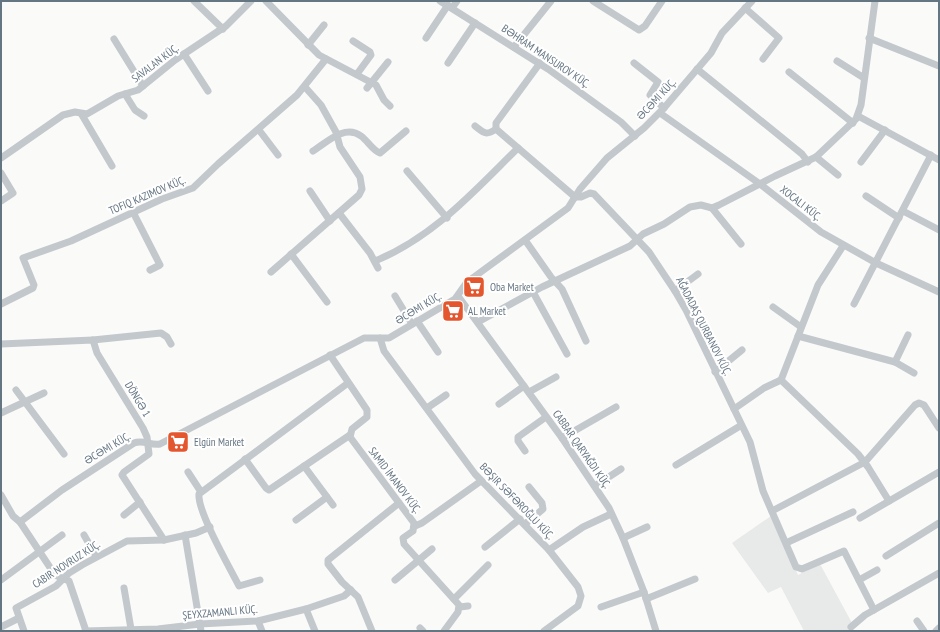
<svg xmlns="http://www.w3.org/2000/svg" width="940" height="632" font-family="'PT Sans Narrow',sans-serif">
	<style>
		.built { fill: #e8e9e9 }
		.lines { fill: none; stroke-linecap: round; stroke-linejoin: round }
		.minor { stroke: #c3c8cc; stroke-width: 7 }
		.labels { text-anchor: middle; stroke-width: 4; stroke-linejoin: round; paint-order: stroke }
		.street-label { font-size: 11px; fill: #657683; stroke: #fff }
		.poi-label { font-size: 11px; fill: #657683; stroke: #fff; text-anchor: start }
	</style>
	<rect width="100%" height="100%" fill="#fafaf8"/>
	<polygon class="built" points="771,516 798,575 820,564 852,623 850,624 853,631 804,631 781,587 768,593 732,543"/>
	<g class="lines">
		<g class="minor">
			<polyline points="194,1 223,29"/>
			<polyline points="266,1 319,55 376,85 384,100 390,106"/>
			<polyline points="440,1 548,69 621,122 635,136"/>
			<polyline points="593,1 639,30 645,26 662,1"/>
			<polyline points="452,8 457,1"/>
			<polyline points="745,8 779,38 763,59"/>
			<polyline points="426,38 448,5"/>
			<polyline points="869,38 939,66"/>
			<polyline points="114,39 143,86"/>
			<polyline points="353,41 370,52 371,55 357,74"/>
			<polyline points="308,45 324,25"/>
			<polyline points="514,47 551,1"/>
			<polyline points="184,54 208,91"/>
			<polyline points="837,61 864,78"/>
			<polyline points="448,63 475,23"/>
			<polyline points="540,63 496,123 496,129 575,197 581,197 590,193 594,194 649,252 675,291 686,310 750,442 763,491 796,567 802,569 844,551 874,610"/>
			<polyline points="634,63 658,82 650,95 664,108"/>
			<polyline points="697,69 802,154 808,162"/>
			<polyline points="789,72 853,123"/>
			<polyline points="367,88 388,62"/>
			<polyline points="125,94 135,110 144,116"/>
			<polyline points="660,113 760,184 821,232 876,263 939,292"/>
			<polyline points="82,115 112,166"/>
			<polyline points="858,116 939,160"/>
			<path d="M475,126c9,7 11,10 21,3"/>
			<polyline points="259,130 278,155"/>
			<path d="M313,151c14,-9 32,-27 48,-15 7,5 11,14 19,17l26,-22"/>
			<polyline points="816,157 838,175"/>
			<polyline points="1,158 63,115 75,112 87,114 118,96 138,90 175,60 226,26 251,1"/>
			<polyline points="861,162 885,130"/>
			<polyline points="407,171 447,218"/>
			<polyline points="1,173 13,193 1,201"/>
			<polyline points="310,191 330,221"/>
			<polyline points="866,196 899,218"/>
			<polyline points="712,208 741,244"/>
			<polyline points="903,211 939,230"/>
			<polyline points="133,212 160,265 150,270"/>
			<polyline points="339,213 370,253 378,268"/>
			<polyline points="525,240 551,277 562,289 586,341"/>
			<polyline points="291,254 327,302"/>
			<path d="M375,261c59,-24 99,-70 143,-113"/>
			<polyline points="271,272 359,195 362,189 360,177 340,147 336,132 321,105 305,87"/>
			<polyline points="675,291 698,274"/>
			<polyline points="533,292 567,354"/>
			<polyline points="395,296 412,324"/>
			<polyline points="458,296 562,438 609,508 623,538 644,592 656,631"/>
			<polyline points="1,304 33,288 34,285 23,258 71,241 162,199 193,188 218,164 297,95 326,59"/>
			<polyline points="854,304 931,155"/>
			<polyline points="773,307 801,327"/>
			<polyline points="417,321 438,352"/>
			<polyline points="478,322 542,287 630,246 643,234 664,224 690,207 701,205 712,208 719,205 775,176 816,157 856,119 861,105 875,1"/>
			<polyline points="798,336 895,362 914,373"/>
			<polyline points="380,338 384,351 475,474 549,550 578,587 581,596 578,606 544,631"/>
			<polyline points="93,340 161,333 167,337 171,344"/>
			<polyline points="1,344 93,340 97,353 143,428 147,437 149,454 124,472 122,475 164,540"/>
			<polyline points="330,355 367,410 367,417 352,429 350,437 414,523 413,531 403,538 404,544 459,605 458,612 444,631"/>
			<polyline points="895,362 908,335"/>
			<polyline points="715,372 742,350"/>
			<polyline points="781,380 858,454 868,467 889,501"/>
			<polyline points="16,390 64,454"/>
			<polyline points="529,392 556,377"/>
			<polyline points="499,404 524,386"/>
			<polyline points="427,408 446,395"/>
			<polyline points="734,409 764,388 781,380 818,285 843,246"/>
			<polyline points="1,413 44,393"/>
			<polyline points="562,438 616,407"/>
			<polyline points="525,451 518,441 518,437 546,417"/>
			<polyline points="245,459 266,488 269,490 350,435"/>
			<polyline points="676,465 740,426"/>
			<polyline points="304,466 333,505"/>
			<polyline points="188,472 201,492"/>
			<polyline points="595,486 621,469"/>
			<polyline points="1,495 13,516 20,522 55,575 69,581 86,631"/>
			<polyline points="772,511 865,462 915,405 919,403 924,405 939,428"/>
			<polyline points="124,515 140,502"/>
			<polyline points="860,518 939,472"/>
			<polyline points="296,520 327,497"/>
			<path d="M20,522l42,-32 72,-47c9,-4 17,3 26,1l204,-106h25l66,-39 12,-17 7,-5 94,-69 12,-19 27,-31 37,-30 20,-20 47,-55 11,-20 30,-32"/>
			<polyline points="525,524 543,509 542,503 529,487"/>
			<polyline points="415,526 422,523 481,481"/>
			<polyline points="84,535 96,556"/>
			<polyline points="185,535 201,631"/>
			<polyline points="623,538 647,527"/>
			<polyline points="786,543 853,512"/>
			<polyline points="485,547 520,519"/>
			<polyline points="549,550 583,527 611,514"/>
			<polyline points="886,556 939,523"/>
			<polyline points="1,580 62,535"/>
			<path d="M260,580l-21,6c-9,-18 -42,-75 -40,-92l149,-111"/>
			<polyline points="395,580 432,549"/>
			<polyline points="859,580 877,570"/>
			<polyline points="124,588 131,629"/>
			<polyline points="454,599 488,565"/>
			<polyline points="646,599 695,579"/>
			<polyline points="460,607 468,606"/>
			<polyline points="601,607 644,592"/>
			<polyline points="306,609 315,631"/>
			<polyline points="258,621 262,631"/>
			<polyline points="917,621 924,631"/>
			<polyline points="1,627 19,618"/>
			<polyline points="851,627 865,615 939,573"/>
			<polyline points="420,628 423,631"/>
			<polyline points="24,631 16,608 56,586 69,573 82,565 127,541 164,540 196,533 210,527"/>
			<polyline points="85,631 158,629 200,624 258,621 306,609 344,596 351,590"/>
			<polyline points="372,631 358,597 342,582 328,564 328,560 399,503"/>
			<polyline points="936,631 939,628"/>
		</g>
	</g>
	<defs>
		<g id="supermarket-square" transform="scale(1.15)"><rect x="-9" y="-9" width="18" height="18" rx="4" fill="#e4572e" stroke="#fff"/><path d="M-6-5.5h2.5l.6 2H6L4.5 2H-2.5L-4.4-4H-6ZM-1.5 3.2a1.3 1.3 0 1 0 .1 0ZM3 3.2a1.3 1.3 0 1 0 .1 0Z" fill="#fff"/></g>
	</defs>
	<g fill-rule="evenodd">
		<use href="#supermarket-square" x="474" y="287"/>
		<use href="#supermarket-square" x="453" y="311"/>
		<use href="#supermarket-square" x="178" y="442"/>
	</g>
	<g class="labels">
		<g class="street-label">
			<text transform="translate(546 56) rotate(34)" y="4">BƏHRAM MANSUROV KÜÇ.</text>
			<text transform="translate(155 63) rotate(-37)" y="4">SAVALAN KÜÇ.</text>
			<text transform="translate(656 99) rotate(-47)" y="4">ƏCƏMI KÜÇ.</text>
			<text transform="translate(147 195) rotate(-23)" y="4">TOFIQ KAZIMOV KÜÇ.</text>
			<text transform="translate(801 203) rotate(38)" y="4">XOCALI KÜÇ.</text>
			<text transform="translate(418 308) rotate(-31)" y="4">ƏCƏMI KÜÇ.</text>
			<text transform="translate(704 326) rotate(63)" y="4">AĞADADAŞ QURBANOV KÜÇ.</text>
			<text transform="translate(138 399) rotate(59)" y="4">DÖNGƏ 1</text>
			<text transform="translate(107 448) rotate(-31)" y="4">ƏCƏMI KÜÇ.</text>
			<text transform="translate(582 449) rotate(55)" y="4">CABBAR QARYAĞDI KÜÇ.</text>
			<text transform="translate(395 480) rotate(53)" y="4">SAMID İMANOV KÜÇ.</text>
			<text transform="translate(517 501) rotate(46)" y="4">BƏŞIR SƏFƏROĞLU KÜÇ.</text>
			<text transform="translate(66 564) rotate(-33)" y="4">CABIR NOVRUZ KÜÇ.</text>
			<text transform="translate(220 612) rotate(-5)" y="4">ŞEYXZAMANLI KÜÇ.</text>
		</g>
		<g class="poi-label">
			<text x="490" y="291">Oba Market</text>
			<text x="468" y="315">AL Market</text>
			<text x="194" y="446">Elgün Market</text>
		</g>
	</g>
	<rect width="940" height="632" fill="none" stroke="#657683" stroke-width="4"/>
</svg>
